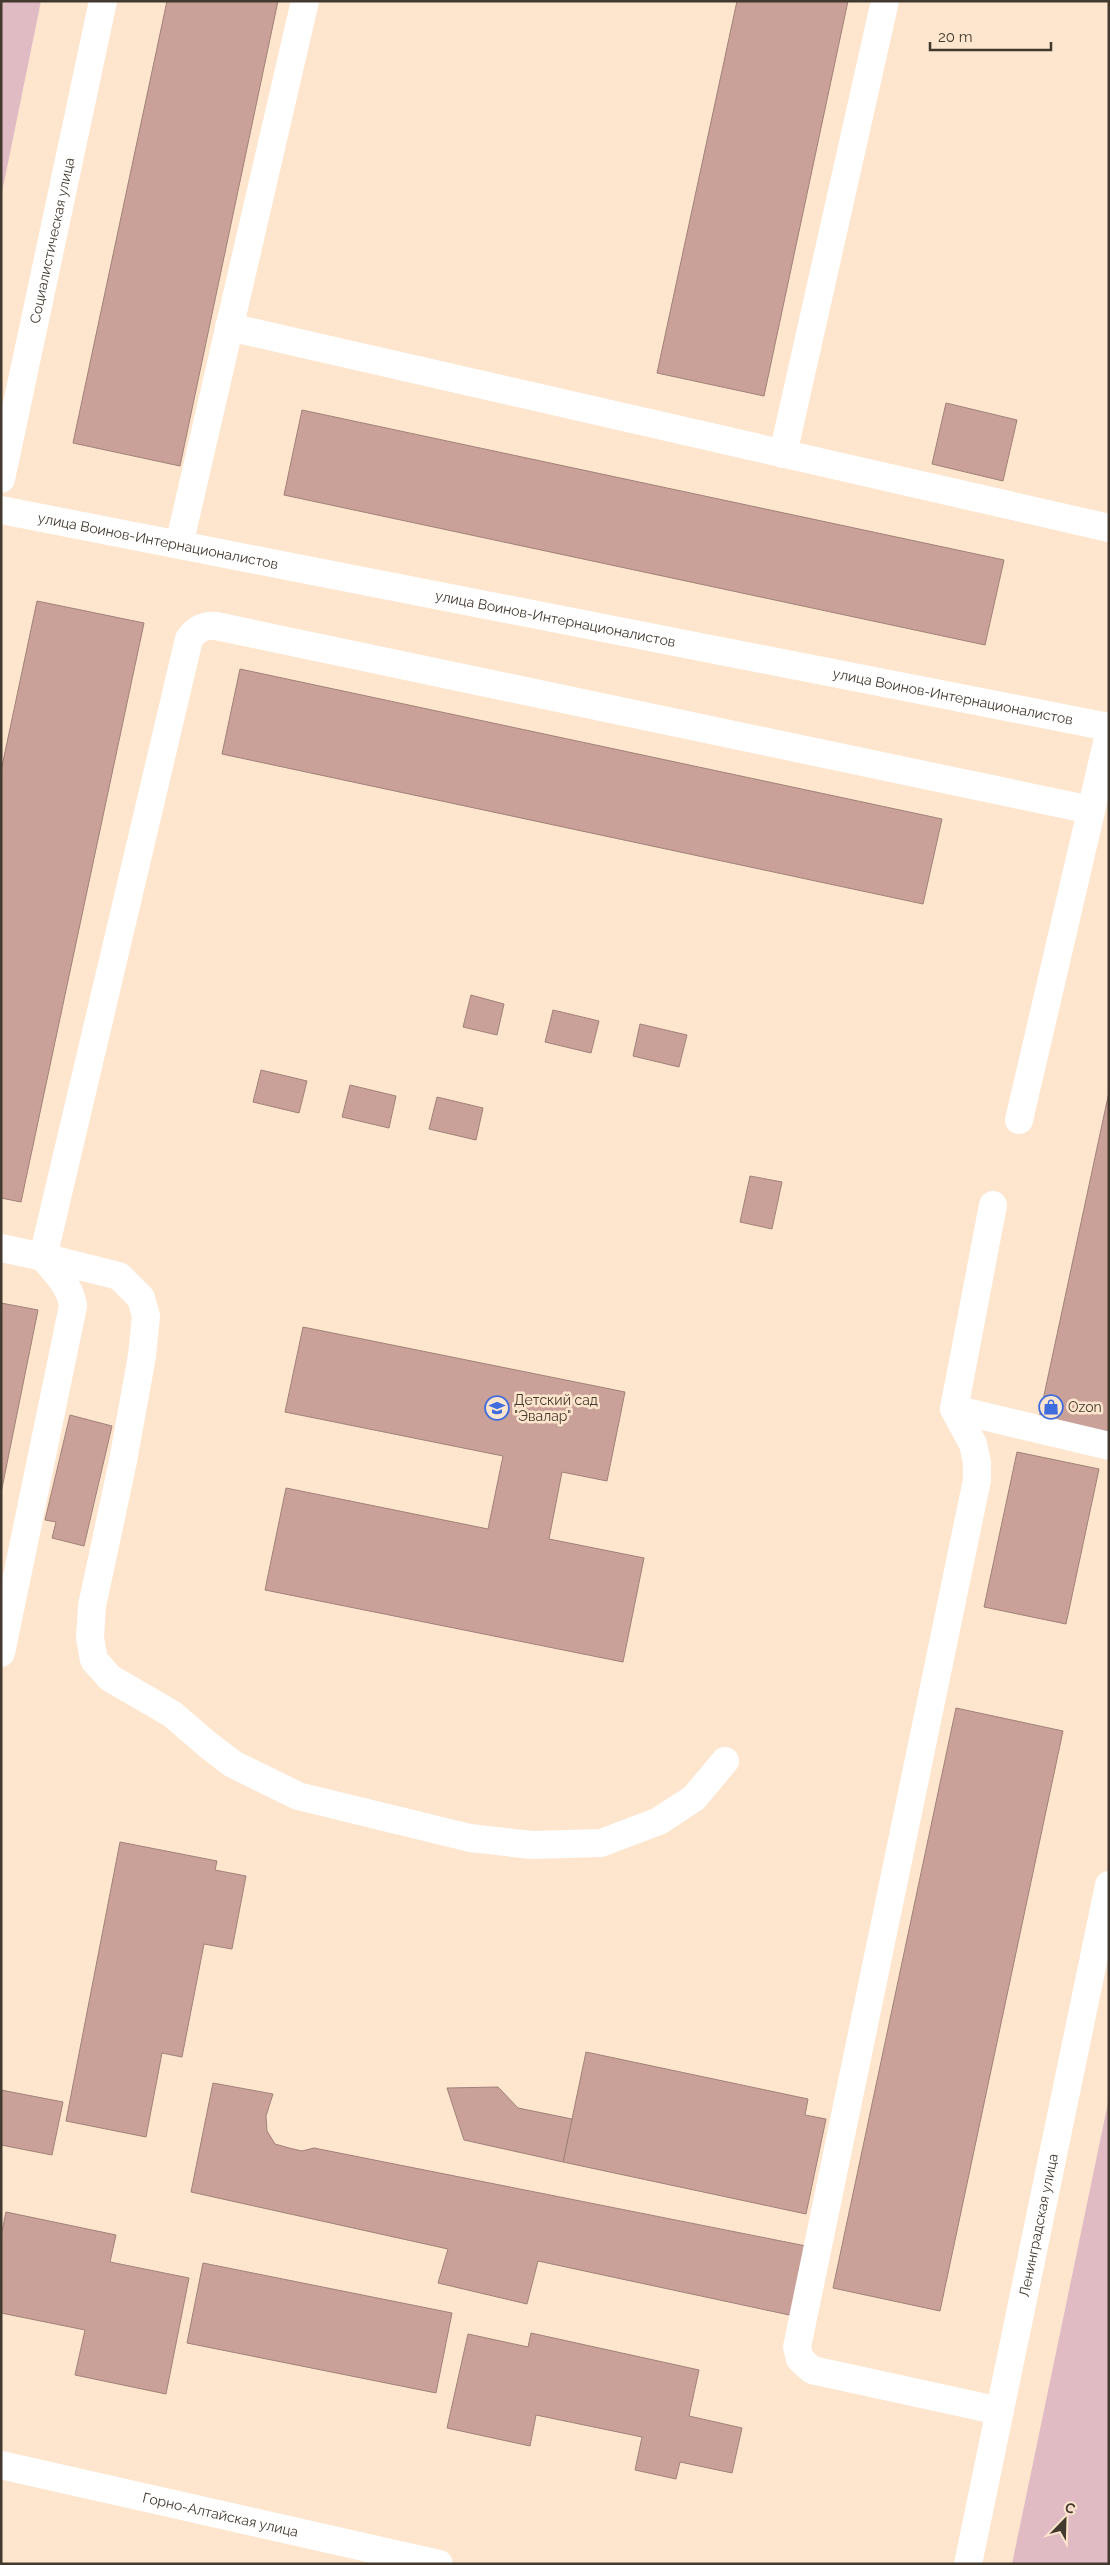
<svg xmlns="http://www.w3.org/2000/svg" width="1110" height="2565" font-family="Raleway,sans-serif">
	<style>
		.green { fill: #e0bbc4 }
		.building { fill: #caa198; stroke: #a18179 }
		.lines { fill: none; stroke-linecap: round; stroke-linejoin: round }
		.minor { stroke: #fff; stroke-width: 28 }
		.labels { text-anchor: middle; stroke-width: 5; stroke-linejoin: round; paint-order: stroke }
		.street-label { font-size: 14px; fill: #42392f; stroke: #fee5cd }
		.poi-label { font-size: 14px; fill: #42392f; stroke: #fee5cd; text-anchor: start }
	</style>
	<rect width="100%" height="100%" fill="#fee5cd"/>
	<g class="green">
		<polygon points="1,1 41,1 1,197"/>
		<polygon points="1109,2098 1109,2564 1012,2564"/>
	</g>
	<g class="building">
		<polygon points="167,1 278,1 180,466 73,443"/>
		<polygon points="737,1 848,1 764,396 657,373"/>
		<polygon points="946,403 1017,420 1003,481 932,464"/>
		<polygon points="302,410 1004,560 985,645 284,495"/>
		<polygon points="37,601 144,623 21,1202 1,1198 1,771"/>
		<polygon points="240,669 942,819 923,904 222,754"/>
		<polygon points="471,995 504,1004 497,1035 463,1027"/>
		<polygon points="553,1010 599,1021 591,1053 545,1042"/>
		<polygon points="640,1024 687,1035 679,1067 633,1056"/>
		<polygon points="261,1070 307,1081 299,1113 253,1102"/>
		<polygon points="350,1085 396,1096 389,1128 342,1117"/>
		<polygon points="1109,1092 1109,1444 1037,1428"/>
		<polygon points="437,1097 483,1108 476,1140 429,1129"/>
		<polygon points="750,1176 782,1182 772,1229 740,1222"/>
		<polygon points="1,1303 38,1310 1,1493"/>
		<polygon points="303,1327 625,1392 607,1481 562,1472 549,1539 644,1558 623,1662 265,1590 286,1488 488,1529 503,1456 285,1412"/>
		<polygon points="70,1415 112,1426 84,1546 52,1538 56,1522 45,1520"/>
		<polygon points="1017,1452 1099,1469 1066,1624 984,1607"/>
		<polygon points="956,1708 1063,1731 940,2311 833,2288"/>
		<polygon points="120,1842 217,1861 215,1870 246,1876 232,1949 204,1944 182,2057 162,2053 146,2137 66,2121"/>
		<polygon points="586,2052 808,2099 805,2115 826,2119 806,2214 563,2162"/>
		<polygon points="213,2083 273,2094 266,2116 267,2131 275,2144 289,2148 302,2151 314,2148 806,2246 794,2316 538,2261 527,2304 438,2283 448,2249 191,2192"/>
		<polygon points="498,2087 518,2108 572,2119 563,2162 464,2140 447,2088"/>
		<polygon points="1,2090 63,2102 52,2155 1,2145"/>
		<polygon points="6,2212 116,2235 110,2262 189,2278 166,2394 75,2375 85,2330 1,2313 1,2236"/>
		<polygon points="203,2263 452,2313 436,2393 187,2343"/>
		<polygon points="531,2333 699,2370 689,2416 742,2428 732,2473 680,2462 676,2479 635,2470 642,2437 536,2415 530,2446 447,2428 468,2334 528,2347"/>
	</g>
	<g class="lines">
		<g class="minor">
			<polyline points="229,327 1109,528"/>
			<polyline points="783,454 885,1"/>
			<path id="s1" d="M1,479l102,-478"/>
			<path id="s2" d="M1,510l1108,217"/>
			<polyline points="179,545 305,1"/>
			<polyline points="1019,1120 1109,734"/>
			<polyline points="993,1205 954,1409 973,1444 977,1462 977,1480 797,2347 800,2359 812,2370 1000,2411"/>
			<path d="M1,1248l42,9 146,-618c7,-10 15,-14 27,-13l875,184"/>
			<polyline points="43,1257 119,1276 141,1298 146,1316 142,1356 123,1461 92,1606 90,1638 94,1660 110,1678 172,1714 208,1745 233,1764 298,1796 470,1838 532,1845 601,1843 659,1821 694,1798 725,1761"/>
			<polyline points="954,1409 1109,1446"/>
			<path d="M1,1653l72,-347c-3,-21 -17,-33 -30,-49"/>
			<path id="s3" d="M1,2465l438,99"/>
			<path id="s4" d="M968,2564l141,-679"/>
		</g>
	</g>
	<defs>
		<g id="shop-ring" transform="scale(1.25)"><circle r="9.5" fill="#fee5cd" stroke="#406dde" stroke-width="1.5"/><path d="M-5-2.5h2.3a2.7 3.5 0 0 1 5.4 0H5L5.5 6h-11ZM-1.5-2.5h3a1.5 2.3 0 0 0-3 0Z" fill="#406dde"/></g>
		<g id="school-ring" transform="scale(1.25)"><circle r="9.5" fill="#fee5cd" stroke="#406dde" stroke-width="1.5"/><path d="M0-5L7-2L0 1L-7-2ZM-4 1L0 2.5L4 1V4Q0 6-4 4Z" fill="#406dde"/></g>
	</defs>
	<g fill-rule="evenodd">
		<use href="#shop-ring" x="1051" y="1407"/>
		<use href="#school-ring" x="497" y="1408"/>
	</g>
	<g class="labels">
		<g class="street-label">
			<text dy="5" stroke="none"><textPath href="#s1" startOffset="244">Социалистическая улица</textPath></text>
			<text dy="5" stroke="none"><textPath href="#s2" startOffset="160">улица Воинов-Интернационалистов</textPath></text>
			<text dy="5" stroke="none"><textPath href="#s2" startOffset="565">улица Воинов-Интернационалистов</textPath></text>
			<text dy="5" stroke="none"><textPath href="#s2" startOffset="970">улица Воинов-Интернационалистов</textPath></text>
			<text dy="5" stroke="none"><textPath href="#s4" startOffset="346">Ленинградская улица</textPath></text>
			<text dy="5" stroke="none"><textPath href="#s3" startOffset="225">Горно-Алтайская улица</textPath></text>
		</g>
		<g class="poi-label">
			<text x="514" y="1405">Детский сад<tspan x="514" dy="16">"Эвалар"</tspan></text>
			<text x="1068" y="1412">Ozon</text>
		</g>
	</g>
	<rect width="1110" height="2565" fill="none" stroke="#42392f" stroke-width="5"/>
	<g transform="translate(1065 2520) rotate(23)" stroke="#fee5cd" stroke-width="4" paint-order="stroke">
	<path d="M0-4L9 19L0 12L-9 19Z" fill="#42392f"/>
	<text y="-8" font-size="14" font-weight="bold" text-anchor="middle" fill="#42392f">С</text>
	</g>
	<path d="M930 42v8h121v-8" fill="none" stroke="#42392f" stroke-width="2.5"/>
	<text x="938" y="42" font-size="15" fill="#42392f" stroke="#fee5cd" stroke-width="4" paint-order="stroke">20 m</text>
</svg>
